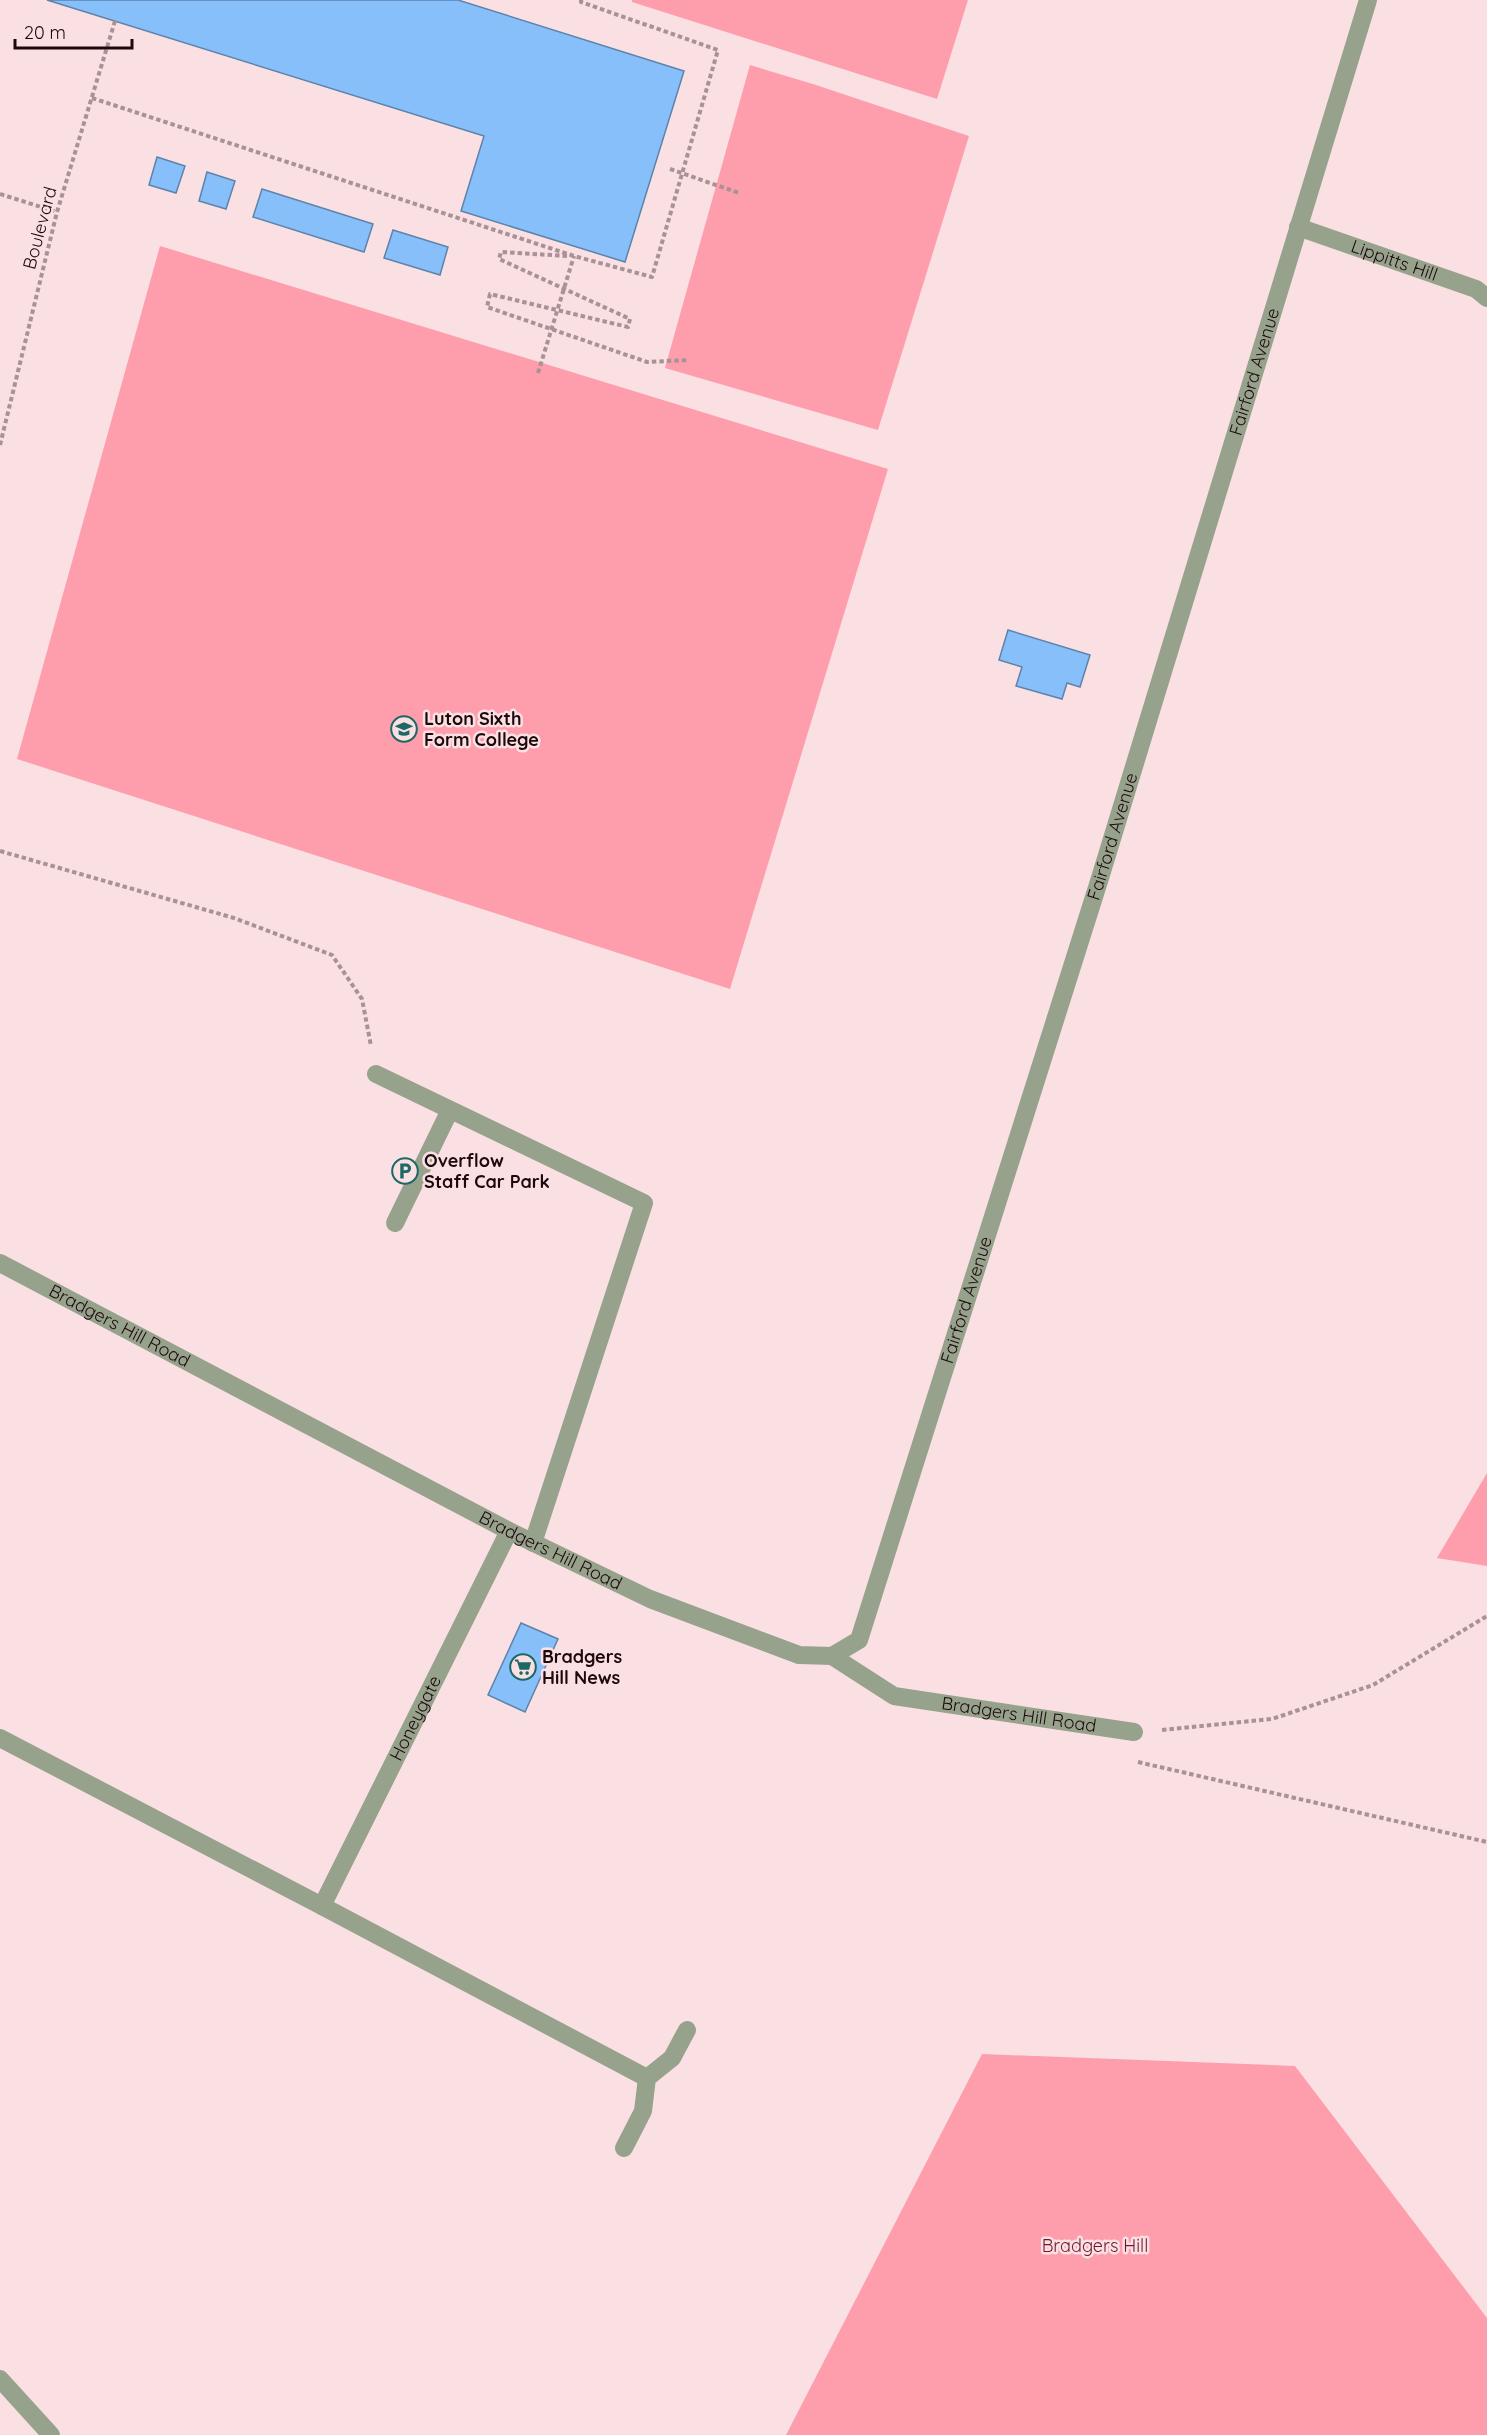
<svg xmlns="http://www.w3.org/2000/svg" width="1487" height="2435" font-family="Quicksand,sans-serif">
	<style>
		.green { fill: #fe9dac }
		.building { fill: #87bffa; stroke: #5e83aa; stroke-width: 1.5 }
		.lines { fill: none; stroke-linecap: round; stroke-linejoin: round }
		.path { stroke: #a99295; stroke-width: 4; stroke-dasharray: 4.5 3; stroke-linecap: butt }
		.service { stroke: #97a28d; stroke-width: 18 }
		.minor { stroke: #97a28d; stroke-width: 18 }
		.labels { text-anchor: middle; stroke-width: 5; stroke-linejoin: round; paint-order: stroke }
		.street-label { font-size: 18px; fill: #1d090c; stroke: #fae0e3 }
		.poi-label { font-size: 18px; font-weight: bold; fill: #1d090c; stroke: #fae0e3; text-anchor: start }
		.park-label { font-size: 18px; fill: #6e182f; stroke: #fae0e3 }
	</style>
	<rect width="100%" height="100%" fill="#fae0e3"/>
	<g class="green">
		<polygon points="632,0 968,0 937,99 632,2"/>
		<polygon points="750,65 816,85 969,136 878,430 665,368"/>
		<polygon points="160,246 888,469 730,989 17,759"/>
		<polygon points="1487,1473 1487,1566 1437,1558"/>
		<polygon points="982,2054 1295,2066 1487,2318 1487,2435 786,2435"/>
	</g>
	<g class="building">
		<polygon points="47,0 458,0 684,71 625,262 461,211 484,136"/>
		<polygon points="157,157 185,166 176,193 149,185"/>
		<polygon points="207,172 235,181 226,209 199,201"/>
		<polygon points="262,189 373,224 364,252 253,217"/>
		<polygon points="393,230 448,247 440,275 384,258"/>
		<polygon points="1008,630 1090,655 1080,687 1067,683 1062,699 1016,686 1022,667 999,660"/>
		<polygon points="521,1623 558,1639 525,1712 488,1695"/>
	</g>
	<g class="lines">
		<g class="path">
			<polyline points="92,98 574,256 652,277 718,50 581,2 581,0"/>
			<polyline points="670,169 739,193"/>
			<polyline points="0,194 57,212"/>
			<polyline points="567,256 501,252 499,259 630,319 628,327 490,294 487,307 647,362 689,360"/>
			<polyline points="538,373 574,256"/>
			<polyline points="0,445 57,212 115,21"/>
			<polyline points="0,851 234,918 332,955 362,999 371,1046"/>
			<polyline points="1162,1730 1272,1719 1373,1685 1487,1616"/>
			<polyline points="1138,1762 1487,1842"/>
		</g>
		<g class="service">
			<polyline points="376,1074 644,1203 533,1543"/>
			<polyline points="395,1223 450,1110"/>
		</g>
		<g class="minor">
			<path id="s1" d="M1298,227l178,62 11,9"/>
			<path id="s2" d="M0,1263l509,268 141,68 149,56 33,1 62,40 240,36"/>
			<path id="s3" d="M832,1656l27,-16 241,-762 268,-878"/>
			<path id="s4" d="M0,1738l322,168 187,-375"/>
			<polyline points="322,1906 647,2078"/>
			<polyline points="624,2148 643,2111 647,2078 672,2058 687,2030"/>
			<polyline points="0,2379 51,2435"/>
		</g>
	</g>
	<defs>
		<g id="university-ring" transform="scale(1.35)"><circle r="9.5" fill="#fae0e3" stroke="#1c6864" stroke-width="1.5"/><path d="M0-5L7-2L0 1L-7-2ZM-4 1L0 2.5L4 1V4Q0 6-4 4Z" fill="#1c6864"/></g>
		<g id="parking-ring" transform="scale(1.35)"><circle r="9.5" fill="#fae0e3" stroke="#1c6864" stroke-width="1.5"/><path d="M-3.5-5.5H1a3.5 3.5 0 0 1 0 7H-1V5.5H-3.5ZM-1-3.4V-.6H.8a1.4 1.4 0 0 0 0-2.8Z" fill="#1c6864"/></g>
		<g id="supermarket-ring" transform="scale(1.35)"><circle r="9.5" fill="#fae0e3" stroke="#1c6864" stroke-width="1.5"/><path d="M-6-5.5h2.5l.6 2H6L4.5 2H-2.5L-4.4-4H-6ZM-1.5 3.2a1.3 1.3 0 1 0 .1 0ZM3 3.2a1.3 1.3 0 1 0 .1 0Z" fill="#1c6864"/></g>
	</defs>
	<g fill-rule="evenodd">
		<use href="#university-ring" x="404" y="729"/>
		<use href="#parking-ring" x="405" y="1171"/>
		<use href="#supermarket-ring" x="523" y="1667"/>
	</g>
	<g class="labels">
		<g class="street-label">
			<text transform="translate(40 228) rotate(-75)" y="6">Boulevard</text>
			<text dy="6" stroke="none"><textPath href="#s1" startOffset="102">Lippitts Hill</textPath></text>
			<text dy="6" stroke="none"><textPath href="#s3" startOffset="1360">Fairford Avenue</textPath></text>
			<text dy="6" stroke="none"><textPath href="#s3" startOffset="874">Fairford Avenue</textPath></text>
			<text dy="6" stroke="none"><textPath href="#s3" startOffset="388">Fairford Avenue</textPath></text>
			<text dy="6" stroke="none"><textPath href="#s2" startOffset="135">Bradgers Hill Road</textPath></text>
			<text dy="6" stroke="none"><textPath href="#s2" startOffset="621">Bradgers Hill Road</textPath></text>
			<text dy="6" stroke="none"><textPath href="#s2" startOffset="1124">Bradgers Hill Road</textPath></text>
			<text dy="6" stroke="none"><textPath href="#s4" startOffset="573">Honeygate</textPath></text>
		</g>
		<g class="poi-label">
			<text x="424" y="725">Luton Sixth<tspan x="424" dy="21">Form College</tspan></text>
			<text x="424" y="1167">Overflow<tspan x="424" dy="21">Staff Car Park</tspan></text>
			<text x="542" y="1663">Bradgers<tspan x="542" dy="21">Hill News</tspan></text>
		</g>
		<g class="park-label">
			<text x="1095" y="2252">Bradgers Hill</text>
		</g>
	</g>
	<path d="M15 39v9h117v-9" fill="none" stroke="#1d090c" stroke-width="3"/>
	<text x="24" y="39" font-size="18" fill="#1d090c" stroke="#fae0e3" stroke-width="4.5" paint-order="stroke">20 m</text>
</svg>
